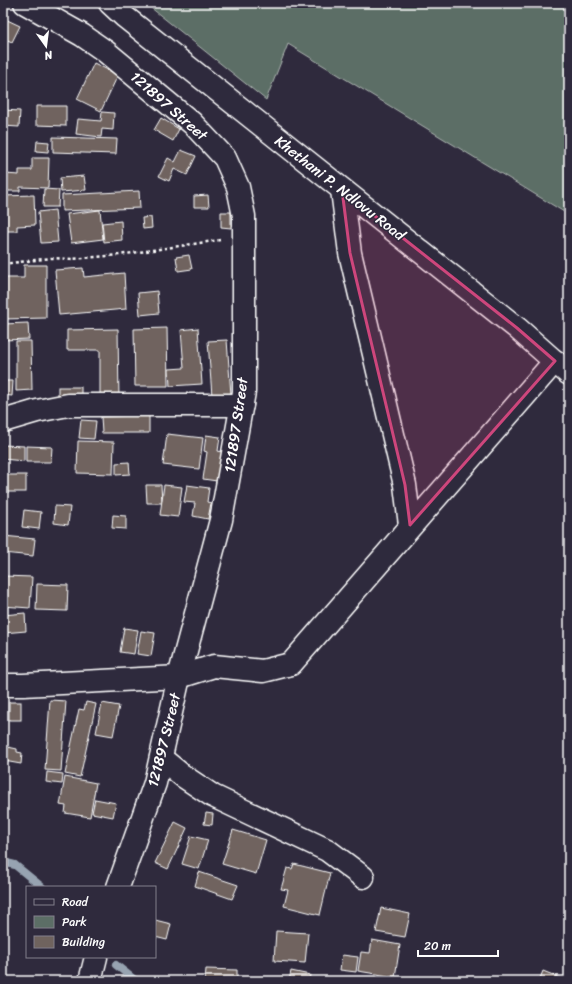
<svg xmlns="http://www.w3.org/2000/svg" width="572" height="984" font-family="Sriracha,sans-serif">
	<style>
		.green { fill: #5c6e66; stroke: #aeb6b2 }
		.lines { fill: none; stroke-linecap: round; stroke-linejoin: round }
		.stream { stroke: #97a3b1; stroke-width: 8 }
		.building { fill: #6f635e; stroke: #fff }
		.street-casing { stroke: #fff; stroke-width: 25 }
		.secondary-casing { stroke: #fff; stroke-width: 25 }
		.path { stroke: #fff; stroke-width: 2.5; stroke-dasharray: 3 3; stroke-linecap: butt }
		.street { stroke: #2f2a3d; stroke-width: 22 }
		.secondary { stroke: #2f2a3d; stroke-width: 22 }
		.marked { fill: #ce467c; fill-opacity: 0.2; stroke: #ce467c; stroke-width: 3; stroke-linejoin: round }
		.labels { text-anchor: middle; stroke-width: 3; stroke-linejoin: round; paint-order: stroke }
		.street-label { font-size: 15px; fill: #fff; stroke: #2f2a3d }
	</style>
	<rect width="100%" height="100%" fill="#2f2a3d"/>
	<filter id="ink" filterUnits="userSpaceOnUse"><feTurbulence type="fractalNoise" baseFrequency=".025" numOctaves="2"/><feDisplacementMap in="SourceGraphic" scale="8" xChannelSelector="R" yChannelSelector="G"/><feConvolveMatrix kernelMatrix="1 2 1 2 8 2 1 2 1" color-interpolation-filters="sRGB"/></filter>
	<g filter="url(#ink)">
		<polygon class="green" points="145,3 569,3 569,215 288,44 266,100"/>
		<g class="lines">
			<g class="stream">
				<polyline points="3,862 15,865 42,887"/>
				<polyline points="116,965 136,981"/>
			</g>
		</g>
		<g class="building">
			<polygon points="3,18 20,26 12,42 3,38"/>
			<polygon points="94,63 118,75 101,111 77,99"/>
			<polygon points="36,106 66,106 66,126 36,125"/>
			<polygon points="3,110 20,111 19,127 3,126"/>
			<polygon points="102,112 114,113 113,130 102,129 101,137 76,134 78,119 101,121"/>
			<polygon points="161,118 179,129 173,141 154,130"/>
			<polygon points="53,137 117,139 116,154 53,152"/>
			<polygon points="37,141 49,142 48,152 36,151"/>
			<polygon points="181,150 196,156 187,175 174,169 169,181 159,176 168,158 175,162"/>
			<polygon points="32,158 49,158 48,188 20,187 20,191 4,191 5,174 19,175 19,170 32,170"/>
			<polygon points="84,176 86,190 61,192 60,178"/>
			<polygon points="44,189 59,190 58,207 43,207"/>
			<polygon points="139,191 140,208 62,211 62,195"/>
			<polygon points="34,195 35,225 17,226 17,231 5,231 3,196"/>
			<polygon points="208,195 209,207 194,207 194,196"/>
			<polygon points="55,210 58,242 41,243 38,212"/>
			<polygon points="100,210 103,239 71,243 67,214"/>
			<polygon points="221,212 231,212 231,228 221,227"/>
			<polygon points="151,217 152,228 143,229 142,218"/>
			<polygon points="121,221 122,240 104,242 102,223"/>
			<polygon points="189,255 192,269 178,271 176,257"/>
			<polygon points="24,265 46,265 46,318 3,319 3,278 24,278"/>
			<polygon points="83,268 84,277 124,273 126,309 59,315 55,270"/>
			<polygon points="157,291 159,313 140,315 138,293"/>
			<polygon points="28,323 29,339 3,340 3,324"/>
			<polygon points="167,328 168,386 135,386 134,329"/>
			<polygon points="198,328 202,384 170,386 169,369 184,368 181,330"/>
			<polygon points="118,329 119,401 100,401 100,350 67,350 67,330"/>
			<polygon points="227,340 231,395 212,396 208,341"/>
			<polygon points="16,341 31,341 32,390 16,391"/>
			<polygon points="3,381 13,381 12,396 3,395"/>
			<rect x="58" y="387" width="23" height="11"/>
			<polygon points="149,416 149,433 102,433 101,417"/>
			<polygon points="81,420 96,421 94,439 79,438"/>
			<polygon points="167,434 203,438 199,469 163,465"/>
			<polygon points="206,435 220,437 218,451 222,452 217,481 203,479 207,452 204,451"/>
			<polygon points="78,441 114,442 113,474 77,473"/>
			<polygon points="3,445 24,446 24,461 3,459"/>
			<polygon points="26,446 52,447 51,462 26,462"/>
			<polygon points="129,462 130,474 116,475 116,463"/>
			<rect x="3" y="475" width="23" height="17"/>
			<polygon points="146,485 161,485 162,503 147,503"/>
			<polygon points="164,485 182,487 178,517 160,515"/>
			<polygon points="187,485 209,488 207,502 211,503 208,519 193,516 195,503 184,502"/>
			<polygon points="55,506 70,507 68,525 54,523"/>
			<polygon points="24,510 41,512 39,529 22,527"/>
			<polygon points="113,515 126,516 126,529 112,528"/>
			<polygon points="3,536 35,539 33,556 3,553"/>
			<polygon points="3,576 32,577 30,608 3,606"/>
			<polygon points="37,584 68,585 67,611 36,610"/>
			<polygon points="25,613 26,631 3,633 3,615"/>
			<polygon points="124,628 138,630 134,654 120,652"/>
			<polygon points="141,631 155,633 151,656 137,654"/>
			<polygon points="50,700 66,701 61,771 45,770"/>
			<rect x="9" y="702" width="12" height="18"/>
			<polygon points="86,702 96,704 80,777 65,774 79,709 84,710"/>
			<polygon points="102,703 119,706 113,736 96,733"/>
			<polygon points="8,747 17,749 17,752 22,753 21,764 4,761"/>
			<polygon points="47,772 63,774 62,784 46,782"/>
			<polygon points="65,777 96,783 90,817 65,813 66,806 60,805"/>
			<polygon points="95,799 116,803 113,817 92,813"/>
			<polygon points="206,813 213,814 212,825 204,824"/>
			<polygon points="175,822 187,828 168,869 155,863"/>
			<polygon points="233,830 266,840 256,874 222,864"/>
			<polygon points="191,836 208,840 199,869 182,864"/>
			<polygon points="294,864 330,873 320,915 284,906 288,890 281,889 287,868 292,869"/>
			<polygon points="199,872 238,885 232,899 195,886"/>
			<polygon points="381,908 410,914 405,937 376,932"/>
			<polygon points="155,920 171,924 167,940 155,937"/>
			<polygon points="276,931 308,933 305,963 274,961"/>
			<polygon points="372,940 400,945 395,977 358,971 361,952 370,953"/>
			<polygon points="342,955 358,957 356,972 340,970"/>
			<polygon points="206,969 237,970 237,981 205,981"/>
			<polygon points="291,971 310,975 309,981 289,981"/>
			<polygon points="543,971 568,981 539,981"/>
			<rect x="449" y="977" width="27" height="4"/>
		</g>
		<g class="lines">
			<g class="street-casing">
				<g id="street">
					<polyline points="25,3 82,35 105,51 192,123 225,158 238,187 244,216 244,392 221,520 179,677 155,783 118,887"/>
					<polyline points="342,190 350,253 405,485 410,525"/>
					<polyline points="3,421 37,411 68,405 242,405"/>
					<polyline points="3,685 23,685 179,677 214,666 263,671 291,664 555,361"/>
					<polyline points="161,758 183,776 213,796 327,850 363,877"/>
					<polyline points="90,981 96,957"/>
				</g>
			</g>
			<g class="secondary-casing">
				<polyline id="secondary" points="110,3 125,17 517,328 569,374"/>
			</g>
			<polyline class="path" points="3,264 51,258 72,259 119,255 220,240"/>
			<use href="#street" class="street"/>
			<use href="#secondary" class="secondary"/>
		</g>
	</g>
	<path class="marked" d="M342,190l175,138 38,33 -145,164 -5,-40 -55,-232z"/>
	<g class="labels">
		<g class="street-label">
			<text transform="translate(169 106) rotate(41)" y="5">121897 Street</text>
			<text transform="translate(340 188) rotate(38)" y="5">Khethani P. Ndlovu Road</text>
			<text transform="translate(236 425) rotate(-82)" y="5">121897 Street</text>
			<text transform="translate(164 740) rotate(-76)" y="5">121897 Street</text>
		</g>
	</g>
	<rect width="572" height="984" fill="none" stroke="#2f2a3d" stroke-width="16"/>
	<rect x="8" y="8" width="556" height="968" fill="none" stroke="#fff" stroke-width="1.5" filter="url(#ink)"/>
	<rect x="26" y="886" width="130" height="72" fill="#2f2a3d" stroke="#827f8b"/>
	<rect x="34" y="899" width="20" height="6" fill="#2f2a3d" stroke="#827f8b"/>
	<text x="62" y="906" font-size="12" fill="#ffffff">Road</text>
	<rect x="34" y="916" width="20" height="12" fill="#5c6e66" stroke="#827f8b"/>
	<text x="62" y="926" font-size="12" fill="#ffffff">Park</text>
	<rect x="34" y="936" width="20" height="12" fill="#6f635e" stroke="#827f8b"/>
	<text x="62" y="946" font-size="12" fill="#ffffff">Building</text>
	<g transform="translate(46 46) rotate(166)" stroke="#2f2a3d" stroke-width="3" paint-order="stroke">
	<path d="M0-3L7 15L0 10L-7 15Z" fill="#ffffff"/>
	<text y="-6" font-size="11" font-weight="bold" text-anchor="middle" fill="#ffffff">N</text>
	</g>
	<path d="M418 950v6h80v-6" fill="none" stroke="#ffffff" stroke-width="2"/>
	<text x="424" y="950" font-size="12" fill="#ffffff" stroke="#2f2a3d" stroke-width="3" paint-order="stroke">20 m</text>
</svg>
